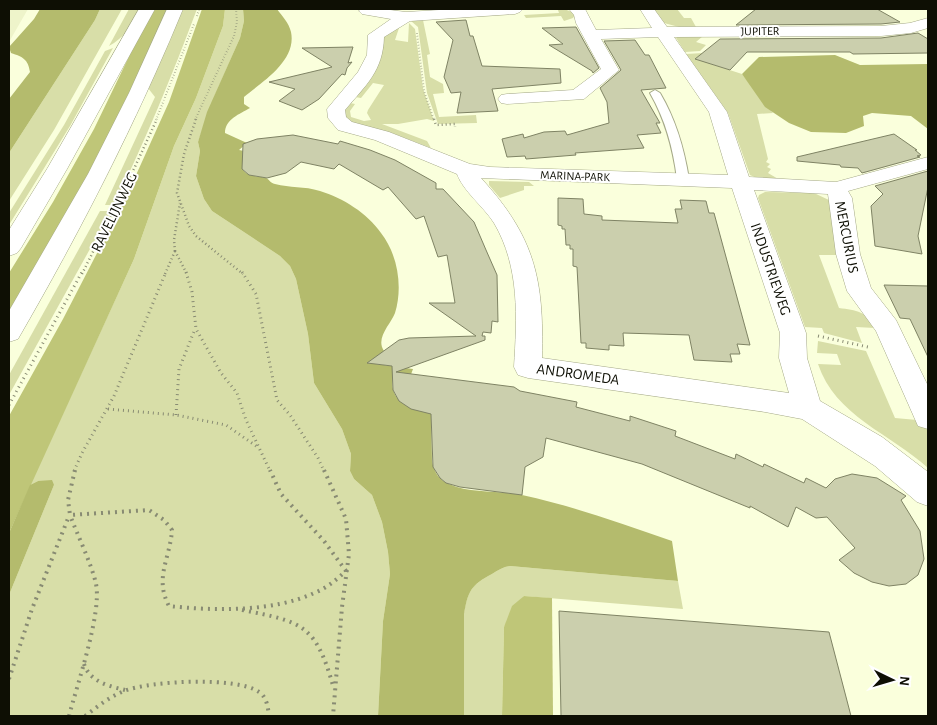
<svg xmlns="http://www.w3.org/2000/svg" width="937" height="725" font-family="'Alegreya Sans',sans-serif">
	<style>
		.built { fill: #eef4ca }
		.green { fill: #d8dea8 }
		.forest { fill: #bfc678 }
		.water { fill: #b4bb6d }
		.building { fill: #cbcfad; stroke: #7f8364 }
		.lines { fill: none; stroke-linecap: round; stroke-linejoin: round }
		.lane-casing { stroke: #a5a988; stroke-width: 2 }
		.street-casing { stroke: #a5a988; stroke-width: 1 }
		.secondary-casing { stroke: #a5a988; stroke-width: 1 }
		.path-far3 { stroke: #888b73; stroke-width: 2; stroke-dasharray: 0.5 2.5; stroke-linecap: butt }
		.path-far2 { stroke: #888b73; stroke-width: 2.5; stroke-dasharray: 1 3; stroke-linecap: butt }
		.path-far1 { stroke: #888b73; stroke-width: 3; stroke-dasharray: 1 4; stroke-linecap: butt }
		.path { stroke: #888b73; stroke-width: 4; stroke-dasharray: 2 5; stroke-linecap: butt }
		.lane { fill: #fff; fill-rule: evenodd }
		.street { fill: #fff; fill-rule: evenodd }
		.secondary { fill: #fff; fill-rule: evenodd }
		.labels { text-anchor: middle; stroke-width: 4; stroke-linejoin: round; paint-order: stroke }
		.far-street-label { font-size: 12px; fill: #0e0f04; stroke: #fff }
		.street-label { font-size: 15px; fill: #0e0f04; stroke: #fff }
	</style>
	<rect width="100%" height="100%" fill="#faffdc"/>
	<polygon class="built" points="9,9 28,9 9,42"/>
	<g class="green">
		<polygon points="100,9 122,9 54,130 9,201 9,153 95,20"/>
		<path d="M129,9h14c-9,14 -19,29 -34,37z"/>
		<path d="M180,9h17c-25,67 -52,132 -83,196h-9l50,-108 -7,-9z"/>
		<polygon points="225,9 243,9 244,21 240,38 215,95 198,142 200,151 196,176 204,199 212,211 280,256 290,266 296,279 308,334 314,383 342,429 351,454 350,471 354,479 372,495 382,522 388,552 390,574 383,621 378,716 9,716 9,595 54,485 38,481 30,485 134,259 174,146 196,98 223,26"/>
		<polygon points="564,9 572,12 575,15 573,18 564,21 561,16 526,18 524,15 559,13 558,10"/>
		<polygon points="654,9 677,9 684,18 691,18 696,27 679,27 664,23"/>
		<polygon points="423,20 430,54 427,55 430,77 443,84 444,93 433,94 439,117 476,115 477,123 438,124 427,93 418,27 411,21"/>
		<polygon points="409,23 415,29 423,89 434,121 427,119 398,124 382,124 427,141 431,148 392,133 355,124 344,117 344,110 350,103 355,104 350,111 351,117 364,121 371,120 367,113 368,110 384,85 373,83 361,98 355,97 384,37 400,25 395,40 408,42"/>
		<polygon points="682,34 703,36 696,42 706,45 700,51 685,52 676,38"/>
		<polygon points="113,48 70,126 9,225 9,213 64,125 105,51"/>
		<polygon points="703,53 701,55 711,64 742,74 773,113 757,114 768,159 766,162 770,164 767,167 771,169 768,173 780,180 761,180 750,175 728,113 686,54"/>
		<polygon points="489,181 529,182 534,186 524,186 524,190 500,198 489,185"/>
		<path d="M765,192l49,1 17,8 5,54h-17l20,53c17,2 29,4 36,20l-19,-1 6,16 -38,-10 -2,-5 -17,-1 -47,-129 1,-3z"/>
		<polygon points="100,211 111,211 9,395 9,375"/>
		<path d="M818,341l48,10 29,67 22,2 11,9v39c-37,-34 -93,-52 -110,-104l23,1 -4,-11 -20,-1z"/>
		<path d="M510,566l168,15 5,28 -159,-13 -20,31 -2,89h-38v-103c4,-22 7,-28 28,-39 6,-4 11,-7 18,-8z"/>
	</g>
	<g class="forest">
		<polygon points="152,9 171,9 162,31 48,259 9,321 9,273 53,202 94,129"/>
		<polygon points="202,9 225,9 223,26 196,98 174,146 134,259 9,533 9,416 63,319 127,195 169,102"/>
		<polygon points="524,596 552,598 553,716 502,716 504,627 512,606"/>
	</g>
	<g class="water">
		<path d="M40,9h60l-5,11 -86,133v-54l21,-27c-2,-13 -7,-15 -19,-19l-2,-6 25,-28z"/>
		<path d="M243,9h34c5,7 12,14 14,23 6,29 -29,50 -47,65v7l6,4c-10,6 -25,11 -25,25l22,10 -8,7 19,4 -15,7 -1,8c7,9 15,6 24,9 3,1 4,5 9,6 15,4 29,2 45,7 23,7 47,22 61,42 17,22 22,54 14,80 -4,11 -20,25 -11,38l-7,13 36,5 -3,8 -16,-4c-8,26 14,38 37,39l1,49c2,11 7,19 17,23 22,10 50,6 73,11 51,11 101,29 150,46l6,40 -168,-15c-7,1 -12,4 -18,8 -21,11 -24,17 -28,40v102h-86l5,-95 7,-47 -2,-22 -6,-30 -10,-27 -18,-16 -4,-8 1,-17 -9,-25 -28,-46 -6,-49 -12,-55 -6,-13 -10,-10 -68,-45 -8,-12 -8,-23 4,-25 -2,-9 9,-30 33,-74 4,-17z"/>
		<polygon points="835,55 860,65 928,64 928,129 911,116 872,113 863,116 864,126 846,133 811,132 789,123 765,107 742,74 759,57"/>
		<polygon points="52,480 54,485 9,595 9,533 30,485 38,481"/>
	</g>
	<g class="building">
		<polygon points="756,9 877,9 900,22 881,24 736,25"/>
		<polygon points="466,20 470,36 473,36 482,66 560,69 561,83 492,89 498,111 457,113 461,92 451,93 444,77 453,40 436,22"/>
		<polygon points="576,27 599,68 593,73 592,71 549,45 563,44 542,28"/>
		<polygon points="918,33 928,39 928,53 853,54 850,52 747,52 730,70 695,59 720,39 881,38"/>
		<polygon points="635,40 645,55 649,55 666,88 641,90 660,123 656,123 661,133 637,135 644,148 575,153 576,155 526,159 525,156 507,157 502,139 523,134 524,138 544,132 565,131 567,135 609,123 607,102 600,88 621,70 604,41"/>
		<polygon points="353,47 348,63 352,62 347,68 345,75 342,74 319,99 302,110 279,101 295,89 269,82 332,67 302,48"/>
		<polygon points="894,134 917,150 915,150 921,155 917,156 920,157 862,173 858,168 841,167 840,165 797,161 797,157"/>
		<polygon points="293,135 338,144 340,141 370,150 395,160 436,183 436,189 443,189 474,222 486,250 497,275 498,322 492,321 491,333 483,332 482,336 485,336 485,340 396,372 514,387 520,391 577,402 576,407 630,421 630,416 676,431 675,436 735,459 736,454 763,467 764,464 804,483 806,478 826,488 835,479 852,474 877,478 906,496 901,500 920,531 924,559 918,575 906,584 889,586 872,582 854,573 839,560 855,548 827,517 816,518 796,507 788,527 750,506 750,508 642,464 546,438 543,457 525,467 522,495 460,487 446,483 440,478 433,467 431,414 411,409 399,401 393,390 392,366 367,363 399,340 409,338 476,336 429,303 455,303 447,255 438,257 424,216 416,219 388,187 383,190 339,164 334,169 301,162 286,173 267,178 249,175 242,169 243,144 257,139"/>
		<polygon points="928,171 928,187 918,236 922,254 875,246 871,206 883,194 875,186"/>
		<polygon points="558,198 583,199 584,214 602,216 602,220 678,223 675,209 682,209 680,200 706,201 709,213 714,213 750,345 737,344 740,354 730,354 732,362 694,360 689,335 623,333 624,346 609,345 609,350 586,348 586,343 581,343 577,267 573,266 573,249 570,249 570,245 566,245 565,229 562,229 562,226 558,225"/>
		<polygon points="884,285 928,286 928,357 910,319 900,318"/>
		<polygon points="559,611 829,632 851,716 561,716"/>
	</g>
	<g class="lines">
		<g class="lane-casing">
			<path id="lane" d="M655,90l5,3c16,27 24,55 29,86l-2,2 -4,1 -6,-3c-4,-31 -11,-58 -27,-86z"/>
		</g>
		<g class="street-casing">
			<path id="street" d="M361,9h21l24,3 50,-3h67l-3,3 -5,2 -105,7 -26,16c-1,34 -18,48 -39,73l1,7 6,5 37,10 81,32 20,3 238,8 -19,-63 -51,-75 -57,2 18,31 -35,29 -77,5 -6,-1 -3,-4 3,-4 6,-1 66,-4 28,-21 -25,-46 -2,-8 -5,-6h16l11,21 56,-2 -12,-19h14l13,18 214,-1 29,-3 18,-5v10l-17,5 -30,3 -207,1 53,75 22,65 87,5 92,-25v12l-80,22 4,7 8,56 11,34 25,32 32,66v43l-10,-3 -42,-95 -29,-40 -11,-37 -8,-60 -74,-4 52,143 1,25 13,43 62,36 46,35v34l-11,-4 -42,-36 -73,-47 -37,-7 -237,-34 -10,-3 -4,-8c3,-49 6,-100 -20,-144 -10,-16 -31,-32 -37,-49l-82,-34 -37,-10 -10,-12 -1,-9 31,-37 9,-17 1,-20 23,-16 -29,-5 -3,-3zM481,178l251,10 48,145 -1,25 10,35 -247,-35c2,-79 -7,-121 -61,-180z"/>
		</g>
		<g class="secondary-casing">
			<g id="secondary">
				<polygon points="139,9 155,9 67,169 21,248 17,253 9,256 9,230 47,169"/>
				<path d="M167,9h16c-47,114 -103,223 -165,330l-9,3v-31l79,-137 41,-81z"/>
			</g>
		</g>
		<g class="path-far3">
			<polyline points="197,16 199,9"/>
			<polyline points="417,33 424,91 434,120"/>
			<polyline points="156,120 194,24"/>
			<polyline points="195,120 234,36 237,22 236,9"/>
		</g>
		<g class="path-far2">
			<polyline points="196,119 184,154 177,193 189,226 196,236 243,274"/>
			<polyline points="434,119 436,125 455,124 455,127"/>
			<polyline points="175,251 187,274"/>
			<polyline points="175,251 174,240 180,203"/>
			<polyline points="82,274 133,171 157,119"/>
			<polyline points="165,274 175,251"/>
		</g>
		<g class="path-far1">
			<polyline points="186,272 192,292 196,329 221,373 237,393 246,420 270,471"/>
			<polyline points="242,272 256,294 277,400 290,415 318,458 324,471"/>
			<polyline points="818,336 868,347"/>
			<polyline points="9,405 82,272"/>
			<polyline points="108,409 176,415 226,425 259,448"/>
			<polyline points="176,415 179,369 195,329"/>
			<polyline points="74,471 82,453 114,396 166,272"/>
		</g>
		<g class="path">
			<path d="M75,470l-7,30 2,15 79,-5 15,10 8,10c-2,29 -18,48 -3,76 44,5 105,6 145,-13 13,-5 22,-13 32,-22l-22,-30 -43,-47 -11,-24"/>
			<polyline points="324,470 346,519 349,554 342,607 333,716"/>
			<path d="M242,610c62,12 74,15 92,79"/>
			<path d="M84,664c6,18 25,22 41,26"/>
			<polyline points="9,679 32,609 69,516"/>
			<path d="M69,716c8,-31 33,-103 27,-132 -4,-19 -19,-50 -26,-69"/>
			<path d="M85,716c12,-9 24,-19 39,-25 25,-10 113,-15 135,1 8,5 9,16 10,24"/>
		</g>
		<use href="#lane" class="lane"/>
		<use href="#street" class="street"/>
		<use href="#secondary" class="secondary"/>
	</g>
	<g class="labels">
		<g class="far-street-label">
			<text transform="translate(760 31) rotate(-1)" y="4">JUPITER</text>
			<text transform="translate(575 176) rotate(2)" y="4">MARINA-PARK</text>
		</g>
		<g class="street-label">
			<text transform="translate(114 212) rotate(-64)" y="5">RAVELIJNWEG</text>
			<text transform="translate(847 237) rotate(79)" y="5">MERCURIUS</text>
			<text transform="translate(771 269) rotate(71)" y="5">INDUSTRIEWEG</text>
			<text transform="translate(578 374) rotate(8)" y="5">ANDROMEDA</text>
		</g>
	</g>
	<rect width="937" height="725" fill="none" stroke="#0e0f04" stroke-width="20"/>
	<g transform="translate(892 680) rotate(95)" stroke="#ffffff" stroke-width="4" paint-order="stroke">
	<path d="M0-4L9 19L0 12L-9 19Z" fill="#0e0f04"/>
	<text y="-8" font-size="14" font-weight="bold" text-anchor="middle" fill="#0e0f04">N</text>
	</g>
</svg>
